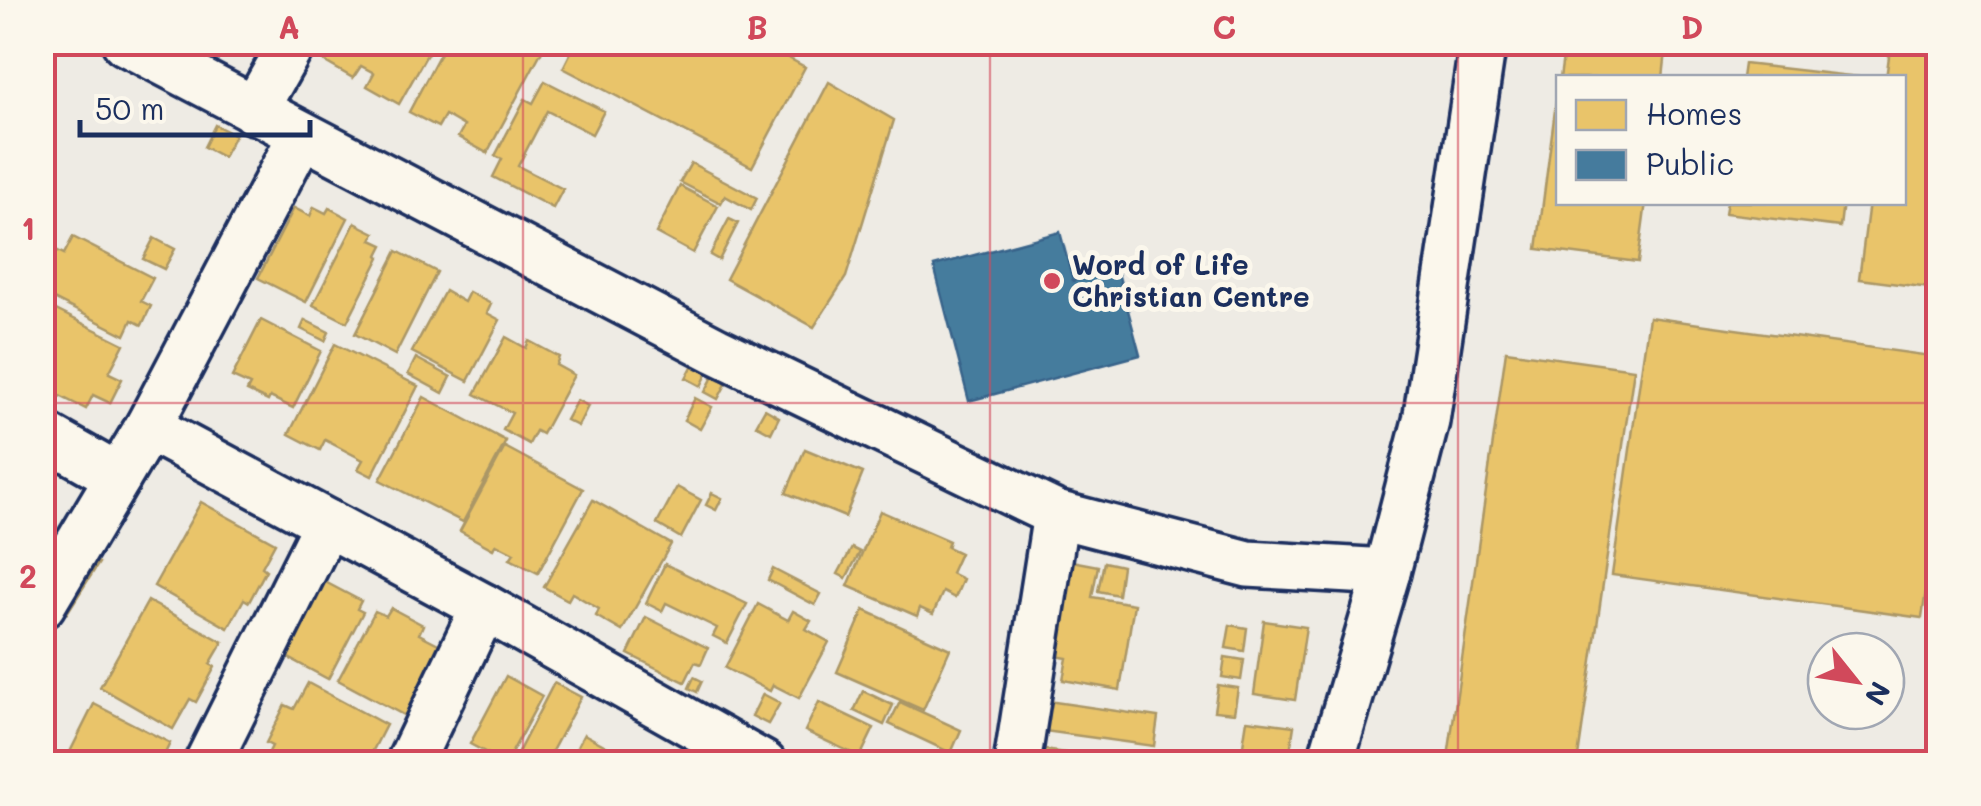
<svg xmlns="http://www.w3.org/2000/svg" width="1981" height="806" font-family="Mali,sans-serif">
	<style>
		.homes { fill: #e9c46a; stroke: #ab9766; stroke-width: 2.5 }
		.public { fill: #457b9d; stroke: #38648a; stroke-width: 2.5 }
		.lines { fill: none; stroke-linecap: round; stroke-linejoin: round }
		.minor-casing { stroke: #1b2f5e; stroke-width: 52 }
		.minor { stroke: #fbf7ec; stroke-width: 45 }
		.grid { fill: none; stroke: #d1495b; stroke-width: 2.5; stroke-opacity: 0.55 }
		.poi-dot { fill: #d1495b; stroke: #fbf7ec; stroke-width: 4 }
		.labels { text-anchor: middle; stroke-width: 10; stroke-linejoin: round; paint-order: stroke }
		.poi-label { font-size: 28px; font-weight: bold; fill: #1b2f5e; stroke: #fbf7ec; text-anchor: start }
		.neatline { fill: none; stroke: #d1495b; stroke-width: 4 }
		.grid-label { font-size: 32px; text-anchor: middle; font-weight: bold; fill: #d1495b }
	</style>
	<rect width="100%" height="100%" fill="#eeebe4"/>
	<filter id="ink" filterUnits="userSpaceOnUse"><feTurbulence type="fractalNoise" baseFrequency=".01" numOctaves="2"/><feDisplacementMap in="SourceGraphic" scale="20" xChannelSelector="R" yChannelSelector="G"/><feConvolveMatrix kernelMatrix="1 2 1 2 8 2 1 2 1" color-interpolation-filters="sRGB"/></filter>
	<g filter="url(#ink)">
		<g class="homes">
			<polygon points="329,42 434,42 399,104 367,86 374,73 361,66 353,78 320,59"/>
			<polygon points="446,42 546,43 487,153 458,137 464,126 445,115 438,127 409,112"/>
			<polygon points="576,42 759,42 805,67 752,167 563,68"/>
			<polygon points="1565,42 1667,42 1663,78 1560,78"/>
			<polygon points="1891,42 1938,42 1938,289 1859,279 1869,202 1904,202 1904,78 1886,78"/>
			<polygon points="1744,64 1859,77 1742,78"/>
			<polygon points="545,81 604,111 592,134 547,111 518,166 563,189 553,208 493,177 502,159 495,156 525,99 533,103"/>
			<polygon points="829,82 894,120 846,277 814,327 726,279"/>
			<polygon points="1558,87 1558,202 1646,202 1638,262 1537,249"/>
			<polygon points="215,125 235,135 223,157 204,147"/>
			<polygon points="691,163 757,198 751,210 725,196 721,203 680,182"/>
			<polygon points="680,186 718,206 693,253 656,233"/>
			<polygon points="1727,202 1843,202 1840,227 1725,213"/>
			<polygon points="314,207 326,213 329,208 348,218 306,302 258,278 294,208 310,216"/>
			<polygon points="729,219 738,223 719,260 710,255"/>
			<polygon points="355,223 375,233 372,240 383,245 378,255 380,257 347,322 313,305"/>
			<polygon points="73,237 153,278 141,301 151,306 142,325 132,320 125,335 42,293 42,258 48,246 64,254"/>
			<polygon points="154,238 175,249 164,269 143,259"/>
			<polygon points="397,251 437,272 395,355 355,334"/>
			<polygon points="445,291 464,302 469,292 491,304 487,313 500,320 468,381 412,352"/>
			<polygon points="42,303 124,344 109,373 122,379 110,403 93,395 86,409 42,387"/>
			<polygon points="1649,317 1938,357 1938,506 1922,618 1612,575"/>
			<polygon points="261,320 321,351 293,408 270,397 268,401 247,391 250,385 232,377"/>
			<polygon points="305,320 329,332 325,341 301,329"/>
			<polygon points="506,337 526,348 529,341 559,357 556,365 574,375 542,434 536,431 529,444 503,430 512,413 475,394"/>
			<polygon points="335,344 418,386 372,476 358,469 363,460 325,440 320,450 289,434"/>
			<polygon points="1506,351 1634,369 1577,764 1447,764"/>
			<polygon points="416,358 451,377 443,393 408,374"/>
			<polygon points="693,365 708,372 701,386 686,378"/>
			<polygon points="714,375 727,382 718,399 705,392"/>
			<polygon points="424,397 506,441 463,522 380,480"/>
			<polygon points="695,398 712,407 700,429 684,420"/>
			<polygon points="577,400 588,406 578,426 566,420"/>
			<polygon points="765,409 779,417 771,433 756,425"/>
			<polygon points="505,447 583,489 538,573 510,559 514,553 496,544 493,549 460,531"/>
			<polygon points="805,449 863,473 845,517 786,493"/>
			<polygon points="677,487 701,500 681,538 657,524"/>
			<polygon points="712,493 722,498 716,510 706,505"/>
			<polygon points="593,500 671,544 622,631 596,616 599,609 572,593 568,600 544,587"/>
			<polygon points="201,502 275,543 262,567 266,570 249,602 244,599 228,628 154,586"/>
			<polygon points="880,511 949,541 947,547 960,553 951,573 963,579 955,598 943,592 933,614 920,608 917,616 848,586"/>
			<polygon points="852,548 860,552 846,578 838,574"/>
			<polygon points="88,556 99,563 67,613 56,606"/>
			<polygon points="1061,559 1098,566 1092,597 1134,604 1120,690 1063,680 1067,658 1044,654"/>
			<polygon points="1104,562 1122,566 1118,595 1098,591"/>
			<polygon points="665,564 747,604 727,643 713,636 717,628 666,603 662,611 646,603"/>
			<polygon points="773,569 821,594 815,605 768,580"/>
			<polygon points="312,575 361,601 357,609 363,612 328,679 272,649"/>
			<polygon points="148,601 223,642 210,664 215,667 196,702 190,699 173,729 100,687"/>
			<polygon points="758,604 788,620 793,611 811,621 806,629 829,642 799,698 773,685 770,691 725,668"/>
			<polygon points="391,608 423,625 419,634 448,649 411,719 338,680 375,611 386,616"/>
			<polygon points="864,610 950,649 923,710 837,672"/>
			<polygon points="646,617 708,648 701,664 695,662 685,682 628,654"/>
			<polygon points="1264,621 1306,627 1295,700 1254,694"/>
			<polygon points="1230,625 1247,628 1244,651 1226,648"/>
			<polygon points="1225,657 1244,660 1241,680 1222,677"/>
			<polygon points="506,676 542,696 506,763 470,744"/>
			<polygon points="694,677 702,681 697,692 689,688"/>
			<polygon points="308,683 386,725 366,764 263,764 272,746 266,743 285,705 294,709"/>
			<polygon points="554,683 581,697 545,764 512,764"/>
			<polygon points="1218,685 1238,688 1234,713 1214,711"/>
			<polygon points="863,691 893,705 884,725 854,711"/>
			<polygon points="763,694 780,703 768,724 752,716"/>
			<polygon points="1041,700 1158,717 1154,746 1037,730"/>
			<polygon points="819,702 874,728 860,757 805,731"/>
			<polygon points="900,702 961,730 951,753 889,724"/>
			<polygon points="94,704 170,743 160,764 64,764"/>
			<polygon points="1247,720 1294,726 1288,764 1240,764"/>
			<polygon points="584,734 615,751 609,764 568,764"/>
			<polygon points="1024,747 1106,759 1105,764 1022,764"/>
		</g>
		<polygon class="public" points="1060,232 1073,281 1117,269 1140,355 969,401 934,266"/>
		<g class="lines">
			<g class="minor-casing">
				<g id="minor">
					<polyline points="125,42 716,350 1056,514 1248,564 1387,572"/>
					<polyline points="254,111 293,42"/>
					<polyline points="148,427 484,607 763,764"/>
					<polyline points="42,434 118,477"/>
					<polyline points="42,605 148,427 301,136"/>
					<polyline points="207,764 327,523"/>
					<polyline points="409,764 484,607"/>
					<polyline points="1017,764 1056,514"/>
					<polyline points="1330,764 1387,572 1426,421 1483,42"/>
				</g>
			</g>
			<use href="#minor" class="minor"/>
		</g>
	</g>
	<path class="grid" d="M523,42v722M990,42v722M1458,42v722M42,403h1896"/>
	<circle class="poi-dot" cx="1052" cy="281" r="10"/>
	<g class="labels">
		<g class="poi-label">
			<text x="1072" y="275">Word of Life<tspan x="1072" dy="32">Christian Centre</tspan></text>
		</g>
	</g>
	<rect width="1981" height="806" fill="none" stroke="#fbf7ec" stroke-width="110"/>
	<rect x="1556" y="75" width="350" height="130" fill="#fbf7ec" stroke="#a1a7b3" stroke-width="2.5"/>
	<rect x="1576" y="100" width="50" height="30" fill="#e9c46a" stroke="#a1a7b3" stroke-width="2.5"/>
	<text x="1646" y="125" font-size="30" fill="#1b2f5e">Homes</text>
	<rect x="1576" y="150" width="50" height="30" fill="#457b9d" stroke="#a1a7b3" stroke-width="2.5"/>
	<text x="1646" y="175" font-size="30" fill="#1b2f5e">Public</text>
	<g transform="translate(1856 681) rotate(120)"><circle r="48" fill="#fbf7ec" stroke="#a1a7b3" stroke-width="2.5"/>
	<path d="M0-8L18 38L0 25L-18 38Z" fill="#d1495b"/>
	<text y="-15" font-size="28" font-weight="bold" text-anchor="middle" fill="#1b2f5e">N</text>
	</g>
	<path d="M80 120v15h230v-15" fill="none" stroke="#1b2f5e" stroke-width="5"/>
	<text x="95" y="120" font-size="30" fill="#1b2f5e" stroke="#fbf7ec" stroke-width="8" paint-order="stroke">50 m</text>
	<rect x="55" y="55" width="1871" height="696" class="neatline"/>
	<g class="grid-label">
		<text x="289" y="39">A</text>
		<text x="757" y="39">B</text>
		<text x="1224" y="39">C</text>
		<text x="1692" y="39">D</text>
		<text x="28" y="240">1</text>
		<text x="28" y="588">2</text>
	</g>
</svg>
